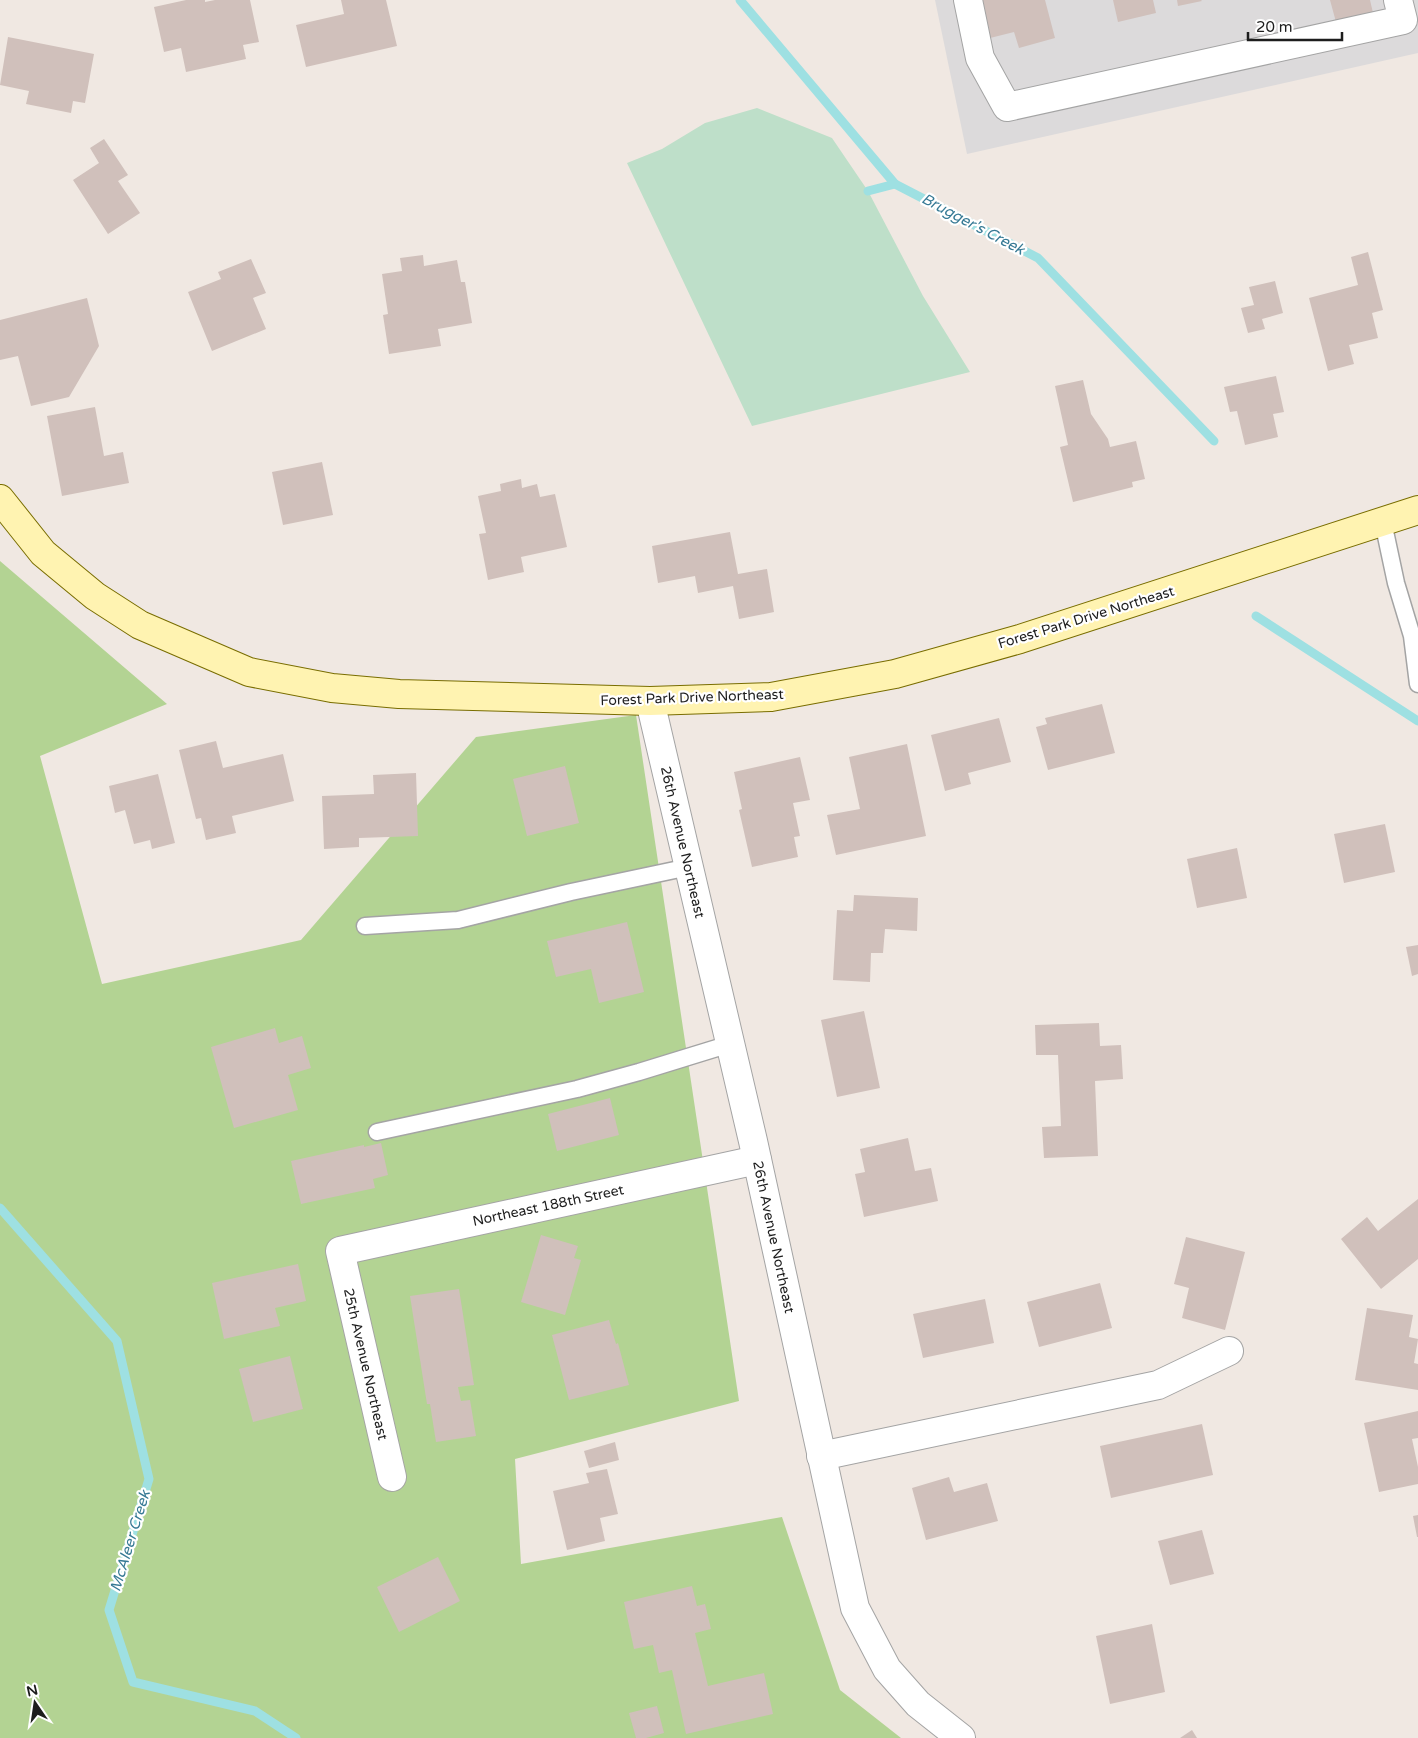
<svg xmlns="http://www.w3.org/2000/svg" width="1418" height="1738" font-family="'Varela Round',sans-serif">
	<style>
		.residential { fill: #dcdadb }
		.forest { fill: #b3d393 }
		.wetland { fill: #bedfc9 }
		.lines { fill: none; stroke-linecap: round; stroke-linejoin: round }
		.stream { stroke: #9ee0e2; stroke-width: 9 }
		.building { fill: #d0c0bb }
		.lane-casing { stroke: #a4a4a4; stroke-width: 19 }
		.street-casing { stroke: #a4a4a4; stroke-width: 30 }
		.secondary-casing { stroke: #796d00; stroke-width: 30 }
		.lane { stroke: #fff; stroke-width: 16 }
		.street { stroke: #fff; stroke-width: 28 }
		.secondary { stroke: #fff3b1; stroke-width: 28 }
		.labels { text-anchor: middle; stroke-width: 4.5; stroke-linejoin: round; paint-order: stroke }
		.street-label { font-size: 14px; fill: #1d1d1d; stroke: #fff }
		.water-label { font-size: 15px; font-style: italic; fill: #377a95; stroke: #fff }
	</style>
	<rect width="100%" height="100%" fill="#f0e8e2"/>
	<polygon class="residential" points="935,0 1418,0 1418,53 967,154"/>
	<polygon class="forest" points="0,561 167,704 40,756 102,984 301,940 476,737 636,715 739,1401 515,1459 521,1564 782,1517 840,1690 901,1738 0,1738"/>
	<polygon class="wetland" points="757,108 832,138 868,191 923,296 970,372 752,426 627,163 662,149 705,123"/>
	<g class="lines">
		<g class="stream">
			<polyline points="740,0 895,184 1038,258 1214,441"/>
			<polyline points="868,191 895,184"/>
			<polyline points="1256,616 1418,721"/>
			<polyline points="0,1208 117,1341 149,1479 109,1610 133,1682 255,1711 296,1738"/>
		</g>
	</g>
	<g class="building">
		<polygon points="186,0 205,0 205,2 215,0 250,0 259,42 243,45 246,59 186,72 181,48 164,52 154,7"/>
		<polygon points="341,0 386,0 397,46 306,67 296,25 344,14"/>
		<polygon points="981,0 1045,0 1055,38 1019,48 1014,32 986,39"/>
		<polygon points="1113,0 1153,0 1156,13 1118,22"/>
		<polygon points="1177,0 1201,0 1202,1 1178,6"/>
		<polygon points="1330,0 1370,0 1373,13 1336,22"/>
		<polygon points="8,37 94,54 85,103 73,101 71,113 26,104 29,91 0,85"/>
		<polygon points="104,139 128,175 118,181 140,213 108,234 73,180 99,163 90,148"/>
		<polygon points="1368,252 1383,310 1372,313 1378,338 1349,345 1354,364 1328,371 1309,298 1358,285 1351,257"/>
		<polygon points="423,255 424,266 457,260 461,282 465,282 472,323 438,329 441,346 389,354 383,315 388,314 382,274 402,271 400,258"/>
		<polygon points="251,259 266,293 253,298 266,329 212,351 188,292 221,279 218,272"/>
		<polygon points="1275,281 1283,313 1262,319 1265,329 1248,333 1241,308 1254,305 1249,287"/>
		<polygon points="87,298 99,346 69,397 31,406 18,356 0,360 0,320"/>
		<polygon points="1276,376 1284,412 1273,414 1278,437 1245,445 1237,411 1230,412 1224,387"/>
		<polygon points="1083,380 1091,414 1108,439 1110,447 1136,441 1145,479 1132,482 1133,487 1073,502 1060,447 1068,445 1055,386"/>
		<polygon points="95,407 104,456 123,452 129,483 62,496 47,416"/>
		<polygon points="322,462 333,515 283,525 272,472"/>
		<polygon points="521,479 522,488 537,484 540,497 555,494 567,547 521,557 524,572 488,580 479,534 486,533 478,496 501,491 500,484"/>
		<polygon points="730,532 738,574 767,569 774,612 739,619 733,586 698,593 695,576 658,583 652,546"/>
		<polygon points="1102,704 1115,753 1048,770 1036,727 1047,724 1045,718"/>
		<polygon points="999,718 1011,762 968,773 971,784 945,791 931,735"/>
		<polygon points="216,741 223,768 283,754 294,801 232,816 236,833 206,840 201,818 196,819 179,750"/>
		<polygon points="907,744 926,836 836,855 827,815 860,809 849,757"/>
		<polygon points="800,757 810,800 793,803 800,836 794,837 798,857 752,867 739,810 742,809 734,772"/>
		<polygon points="565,766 579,823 527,836 513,779"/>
		<polygon points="416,773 418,836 359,838 359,847 324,849 322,796 374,794 373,775"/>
		<polygon points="158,774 175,843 152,849 150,840 134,844 125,810 115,813 109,786"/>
		<polygon points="1385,824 1395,872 1344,883 1334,834"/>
		<polygon points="1237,848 1247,898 1197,908 1187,859"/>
		<polygon points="854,895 918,898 917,931 885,929 883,953 871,953 870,982 833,980 837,910 853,911"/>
		<polygon points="627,922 644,992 599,1003 591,969 556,977 547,941"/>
		<polygon points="1418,945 1418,974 1412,976 1406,947"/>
		<polygon points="864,1011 880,1088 837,1097 821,1020"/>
		<polygon points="1099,1023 1100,1046 1121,1045 1123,1079 1095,1081 1098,1156 1044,1158 1042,1127 1061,1126 1058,1055 1036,1055 1035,1025"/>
		<polygon points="275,1028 279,1043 302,1036 311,1068 288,1075 298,1110 234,1128 211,1047"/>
		<polygon points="610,1098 619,1135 557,1151 548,1114"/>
		<polygon points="908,1138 915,1171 931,1168 938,1201 864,1217 855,1174 865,1172 860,1149"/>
		<polygon points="381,1143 388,1175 373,1179 375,1188 301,1204 291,1161 364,1145 364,1147"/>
		<polygon points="1418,1199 1418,1259 1381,1289 1341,1239 1367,1217 1378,1231"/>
		<polygon points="541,1235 578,1246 574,1258 581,1260 565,1315 521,1302"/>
		<polygon points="1186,1237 1245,1252 1225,1330 1182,1318 1189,1288 1174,1284"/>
		<polygon points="298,1264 306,1301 275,1308 280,1326 224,1339 212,1283"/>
		<polygon points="1100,1283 1112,1328 1039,1347 1027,1302"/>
		<polygon points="459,1289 474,1385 458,1387 461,1401 470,1400 476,1436 436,1442 430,1404 427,1404 410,1296"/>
		<polygon points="985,1299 994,1343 923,1358 913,1314"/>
		<polygon points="1367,1308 1413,1315 1409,1337 1418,1339 1414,1363 1418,1364 1418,1390 1355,1380"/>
		<polygon points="609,1320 616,1344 618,1343 629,1385 569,1400 552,1335"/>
		<polygon points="290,1356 303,1409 253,1422 239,1369"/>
		<polygon points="1418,1411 1418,1438 1412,1439 1418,1467 1418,1484 1379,1492 1364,1423"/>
		<polygon points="1202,1424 1213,1475 1111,1498 1100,1446"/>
		<polygon points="615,1442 619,1460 589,1468 584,1451"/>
		<polygon points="607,1469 618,1514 600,1518 605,1541 567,1550 553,1491 589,1483 586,1473"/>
		<polygon points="949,1477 954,1492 987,1483 998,1521 926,1540 912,1488"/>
		<polygon points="1418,1515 1418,1537 1417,1537 1413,1516"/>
		<polygon points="1202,1530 1214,1574 1170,1585 1158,1541"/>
		<polygon points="438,1557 460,1601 399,1632 377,1587"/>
		<polygon points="692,1586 697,1606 705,1604 711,1629 695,1633 708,1686 764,1673 773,1714 686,1734 672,1670 659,1673 653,1645 634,1649 624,1602"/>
		<polygon points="1152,1624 1165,1692 1110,1704 1096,1636"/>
		<polygon points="657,1706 664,1733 646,1738 636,1738 629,1713"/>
		<polygon points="1192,1730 1197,1738 1180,1738"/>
	</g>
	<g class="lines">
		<g class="lane-casing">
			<g id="lane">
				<polyline points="1383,522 1396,583 1412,636 1418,684"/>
				<polyline points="365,926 458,920 571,892 689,867"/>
				<polyline points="377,1132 577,1089 639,1072 730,1044"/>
			</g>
		</g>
		<g class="street-casing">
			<g id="street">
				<polyline points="968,0 980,58 1007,107 1403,20 1398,0"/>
				<polyline points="650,701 753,1141 855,1608 887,1669 918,1704 961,1738"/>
				<polyline points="821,1456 1158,1385 1229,1351"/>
				<polyline points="392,1477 340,1251 757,1160"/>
			</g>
		</g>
		<g class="secondary-casing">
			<polyline id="secondary" points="0,499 43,553 95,596 140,625 249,672 332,688 399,694 650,701 771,697 895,674 1020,639 1418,510"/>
		</g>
		<use href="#lane" class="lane"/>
		<use href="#street" class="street"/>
		<use href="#secondary" class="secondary"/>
	</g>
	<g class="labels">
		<g class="street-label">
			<text transform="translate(1086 617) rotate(-17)" y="5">Forest Park Drive Northeast</text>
			<text transform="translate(692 697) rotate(-2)" y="5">Forest Park Drive Northeast</text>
			<text transform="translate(683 842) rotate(77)" y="5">26th Avenue Northeast</text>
			<text transform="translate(548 1205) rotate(-12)" y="5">Northeast 188th Street</text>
			<text transform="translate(774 1237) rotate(78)" y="5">26th Avenue Northeast</text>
			<text transform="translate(366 1364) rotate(77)" y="5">25th Avenue Northeast</text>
		</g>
		<g class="water-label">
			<text transform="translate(973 224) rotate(28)" y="5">Brugger's Creek</text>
			<text transform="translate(130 1541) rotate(-73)" y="5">McAleer Creek</text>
		</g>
	</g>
	<g transform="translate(35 1703) rotate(347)" stroke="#ffffff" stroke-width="4" paint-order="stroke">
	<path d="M0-4L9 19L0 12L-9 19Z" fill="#1d1d1d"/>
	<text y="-8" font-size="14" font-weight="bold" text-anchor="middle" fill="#1d1d1d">N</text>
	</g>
	<path d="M1248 32v8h94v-8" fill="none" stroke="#1d1d1d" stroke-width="2.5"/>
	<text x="1256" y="32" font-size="15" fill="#1d1d1d" stroke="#ffffff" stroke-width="4" paint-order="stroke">20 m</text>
</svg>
